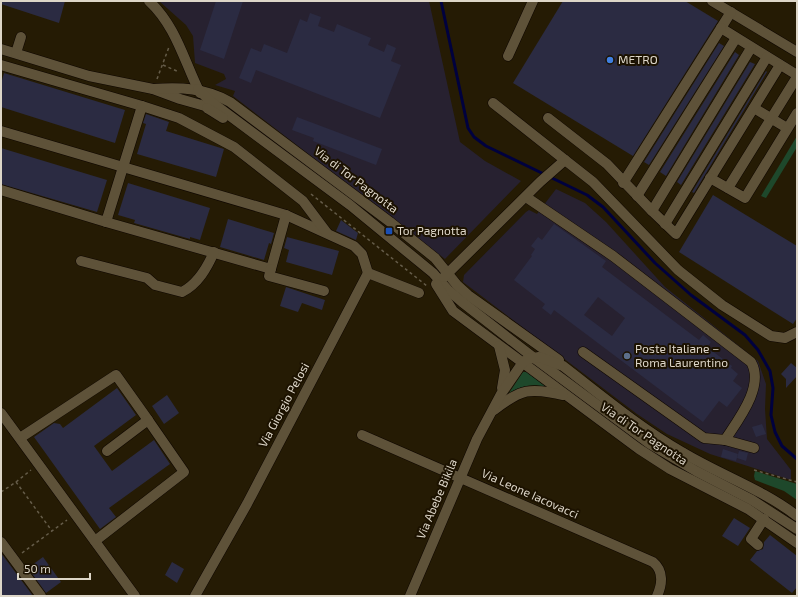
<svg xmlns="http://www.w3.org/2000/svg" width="798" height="597" font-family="'Exo 2',sans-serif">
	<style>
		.commercial { fill: #272130 }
		.green { fill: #1e482b }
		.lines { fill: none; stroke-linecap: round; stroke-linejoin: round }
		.stream { stroke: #00013e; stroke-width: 3 }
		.building { fill: #2b2b42; fill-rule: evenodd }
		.minor-casing { stroke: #0e0600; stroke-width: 11 }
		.path { stroke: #655c49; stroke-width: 1.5; stroke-dasharray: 3 3; stroke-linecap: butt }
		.minor { stroke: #5e5239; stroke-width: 10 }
		.shop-dot { fill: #3f7fe0; stroke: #1c1200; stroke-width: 1.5 }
		.transit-dot { fill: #1a4fb4; stroke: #1c1200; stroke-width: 1.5 }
		.service-dot { fill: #5c6f8a; stroke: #1c1200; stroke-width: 1.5 }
		.labels { text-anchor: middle; stroke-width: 4; stroke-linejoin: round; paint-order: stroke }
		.poi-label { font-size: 12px; fill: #ddd6c8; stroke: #1c1200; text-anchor: start }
		.street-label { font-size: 12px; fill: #ddd6c8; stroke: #1c1200 }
	</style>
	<rect width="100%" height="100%" fill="#251b04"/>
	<g class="commercial">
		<polygon points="159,1 429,1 460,142 485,161 521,181 445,259 233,96 235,91 215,85 226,79 224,74 195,63 193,36 186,25"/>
		<polygon points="556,189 585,203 606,222 665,287 758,361 766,384 765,409 767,439 791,470 791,480 710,454 667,434 637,414 463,282 464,275 526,212 529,210 537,214"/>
	</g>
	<g class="green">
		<polygon points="797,136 797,147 766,198 761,196"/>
		<path d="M523,372h4l19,15c-15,-4 -24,-1 -37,6z"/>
		<polygon points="755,471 797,484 797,500 784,491 755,480 754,476"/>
	</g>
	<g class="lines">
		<polyline class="stream" points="441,1 468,128 474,137 486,146 587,195 603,207 655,263 691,295 745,335 758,350 770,371 773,388 771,415 775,432 782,446 797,459"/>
	</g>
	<g class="building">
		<polygon points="1,1 65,1 59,23 1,4"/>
		<polygon points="216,1 243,1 224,59 200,50"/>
		<polygon points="563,1 685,1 718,21 633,156 513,83"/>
		<polygon points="310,13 321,17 318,26 334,32 337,24 371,38 368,45 384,52 387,44 396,48 391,61 401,65 380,118 256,70 251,83 239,78 251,48 261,52 264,44 287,53 300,19 307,22"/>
		<polygon points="719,43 724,46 649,165 644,162"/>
		<polygon points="735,52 739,55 666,176 660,172"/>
		<polygon points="750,62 755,64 681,185 677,182"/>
		<polygon points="766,71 767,72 694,193 692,192"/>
		<polygon points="4,73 125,110 115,143 1,107 1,84"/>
		<polygon points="146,114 169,122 166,131 224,149 216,177 137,154 146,124 143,123"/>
		<polygon points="297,117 382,149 376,165 313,141 314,138 292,130"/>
		<polygon points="1,148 107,180 97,212 1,184"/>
		<polygon points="128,183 210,208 200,240 190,237 190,239 134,223 135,220 118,215"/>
		<polygon points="713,195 797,246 797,318 793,324 679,252"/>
		<polygon points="228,219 274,233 271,244 269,243 264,260 220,247"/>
		<polygon points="341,220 358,233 356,240 336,231"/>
		<path d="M554,224l52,37 -4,6 97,73 4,-5 8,7 -4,5 25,19 -1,2 7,6 -5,7 9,7 -15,19 -8,-6 -16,21 -149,-112 -3,5 -9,-7 3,-4 -31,-24 18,-24 -1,-1 4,-6 -4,-3 7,-9 4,3zM598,297l27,21 -13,18 -28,-21z"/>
		<polygon points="287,237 339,251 332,275 286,262 289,250 284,248"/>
		<polygon points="286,287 325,300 322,310 302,303 298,312 280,306"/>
		<polygon points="791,363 797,368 797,376 786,388 786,379 781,374"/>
		<polygon points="117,388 136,415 94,446 112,471 154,440 170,464 109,508 116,517 100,529 34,437 54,423 60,424 63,428"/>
		<polygon points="167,395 179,413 164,424 152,406"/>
		<polygon points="762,424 766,434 756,437 752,427"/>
		<polygon points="723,449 738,454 736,461 721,457"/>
		<polygon points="739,451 748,453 746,461 737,458"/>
		<polygon points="734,518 750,528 738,546 722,536"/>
		<polygon points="770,535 797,556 797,587 792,593 750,560 757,551 763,549 764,542"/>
		<polygon points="1,553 33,596 1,596"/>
		<polygon points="43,557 61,582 46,593 28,568"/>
		<polygon points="172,562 184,569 177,583 165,575"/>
	</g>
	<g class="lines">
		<g class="minor-casing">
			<g id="minor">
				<path d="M149,1c27,25 35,60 51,92"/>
				<polyline points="712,1 797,52"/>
				<polyline points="731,12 721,28 797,75"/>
				<polyline points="1,49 89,76 153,89 180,99 212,108"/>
				<polyline points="16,53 21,37"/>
				<polyline points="508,56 533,1"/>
				<polyline points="1,65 142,106"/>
				<path d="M153,89c28,-2 52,-1 77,13l160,120 45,36 22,27 11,10 91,65"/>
				<polyline points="198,89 210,101 350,205 433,273 448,290 462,302 534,358 650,444 696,471 752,500 797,529"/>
				<polyline points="493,103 565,160"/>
				<polyline points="207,108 223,118"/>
				<polyline points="754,108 787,128"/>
				<polyline points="548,118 607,164 652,211 676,234 780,65"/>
				<polyline points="1,131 286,215 354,246 362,254 368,273"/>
				<polyline points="710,178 745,198 797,113"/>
				<polyline points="623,183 721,28"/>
				<polyline points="728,188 797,77"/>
				<polyline points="1,190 106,222 142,106 179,118 234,147 303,201 327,233"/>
				<polyline points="637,196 736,38"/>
				<path d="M526,197l87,59 138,106c14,24 -13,58 -26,78"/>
				<polyline points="652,211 751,48"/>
				<polyline points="106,222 271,269 286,215"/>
				<polyline points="665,224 767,57"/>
				<path d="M81,261l66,17 8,7 27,7c16,-8 25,-24 32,-40"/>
				<polyline points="271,269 269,276 324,291"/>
				<polyline points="444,277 540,182 565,160 593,182 678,270 722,305 771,336 785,338 797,332"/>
				<polyline points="436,284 453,311 639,449 670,469 748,509 797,543"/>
				<polyline points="499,346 505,370 502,388"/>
				<polyline points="583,352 704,438 725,440 754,448"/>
				<path d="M494,410c29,-22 34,-22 69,-15"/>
				<polyline points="1,413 135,596"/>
				<path d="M362,435l291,127c11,9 9,23 4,34"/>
				<polyline points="20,438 116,375 148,420"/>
				<polyline points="95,541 184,472 148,420 107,451"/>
				<polyline points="1,542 41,596"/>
				<polyline points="758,545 751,539 764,519"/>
				<polyline points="195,596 247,504 368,273 419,293"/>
				<path d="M410,596l67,-157 24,-45 22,-32 5,-3 11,-2 24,9c39,30 77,62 119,86 38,23 80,37 115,64"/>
			</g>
		</g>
		<g class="path">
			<polyline points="163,65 179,72"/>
			<polyline points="157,79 169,47"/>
			<polyline points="311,194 427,286"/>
			<polyline points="754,470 797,482"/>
			<polyline points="16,482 31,470"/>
			<polyline points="1,492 16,482 52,531"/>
			<polyline points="22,553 67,520"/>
		</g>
		<use href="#minor" class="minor"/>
	</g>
	<circle class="shop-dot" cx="610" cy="60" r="4"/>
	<rect class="transit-dot" x="385" y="227" width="8" height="8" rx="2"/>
	<circle class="service-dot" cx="627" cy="356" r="4"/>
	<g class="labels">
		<g class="poi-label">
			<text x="618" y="64">METRO</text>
			<text x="397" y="235">Tor Pagnotta</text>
			<text x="635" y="353">Poste Italiane –<tspan x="635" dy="14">Roma Laurentino</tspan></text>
		</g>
		<g class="street-label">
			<text transform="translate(356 180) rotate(37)" y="4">Via di Tor Pagnotta</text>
			<text transform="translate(284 405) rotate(-62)" y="4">Via Giorgio Pelosi</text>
			<text transform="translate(644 434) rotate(34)" y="4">Via di Tor Pagnotta</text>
			<text transform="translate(530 494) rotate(24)" y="4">Via Leone Iacovacci</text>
			<text transform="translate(437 499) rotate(-67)" y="4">Via Abebe Bikila</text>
		</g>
	</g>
	<rect width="798" height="597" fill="none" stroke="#ddd6c8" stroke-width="4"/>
	<path d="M18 573v6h72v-6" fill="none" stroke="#ddd6c8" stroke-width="2"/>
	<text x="24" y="573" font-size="12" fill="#ddd6c8" stroke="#1c1200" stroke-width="3" paint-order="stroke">50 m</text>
</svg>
